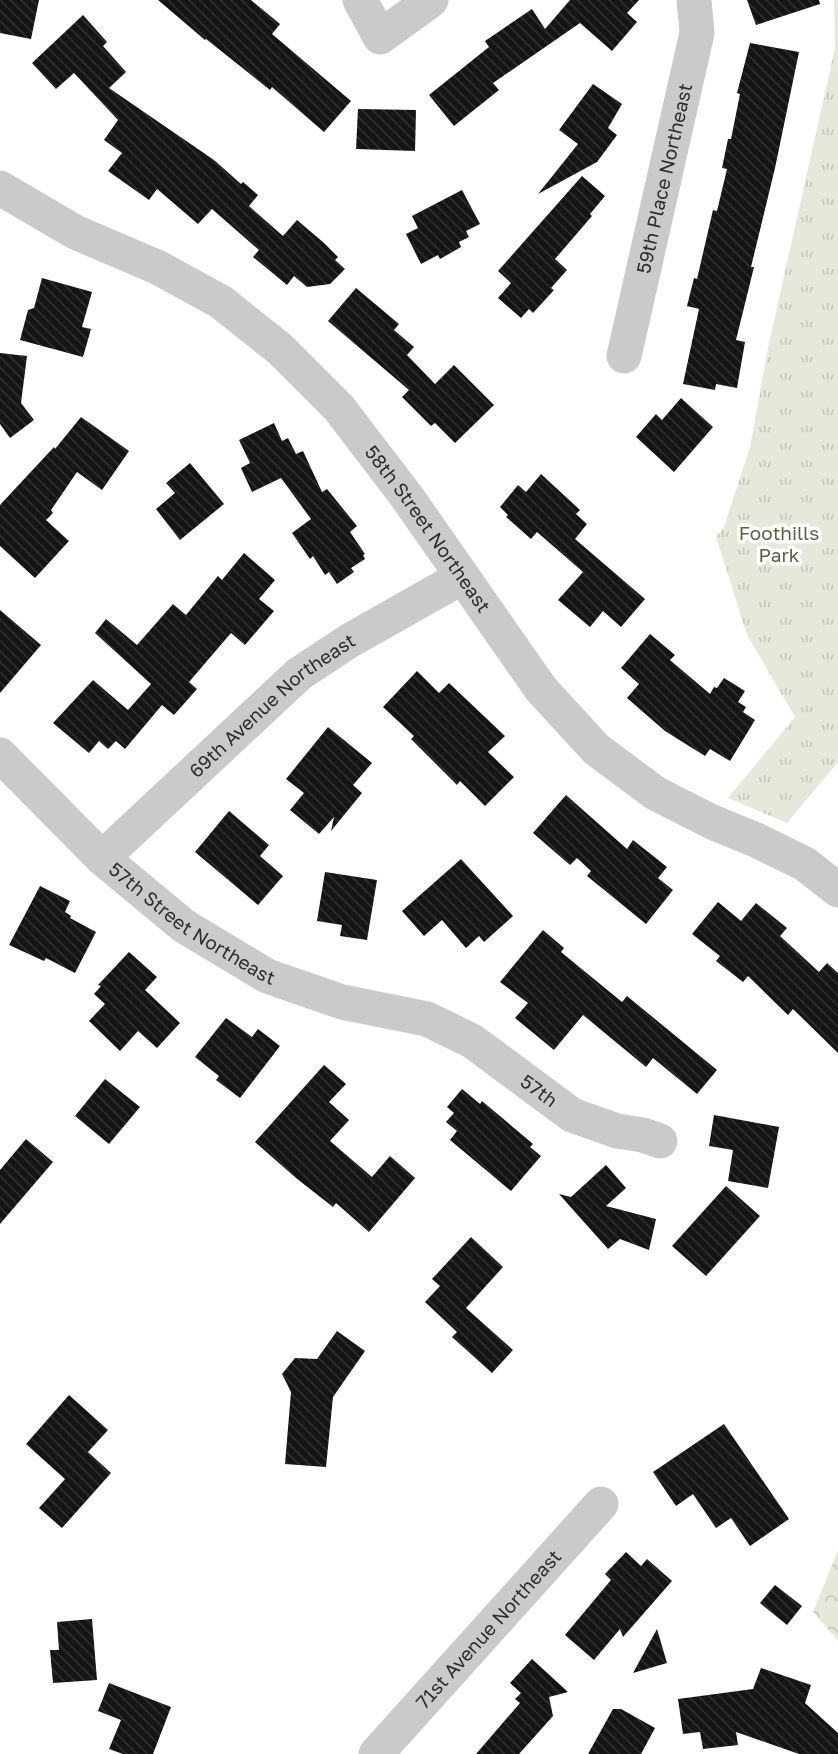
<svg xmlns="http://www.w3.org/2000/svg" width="838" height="1754" font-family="'Golos Text',sans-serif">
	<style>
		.forest { fill: url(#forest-crowns) }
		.park { fill: url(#park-tufts) }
		.building { fill: url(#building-back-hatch) }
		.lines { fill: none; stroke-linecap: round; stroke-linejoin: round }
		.minor { stroke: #cacaca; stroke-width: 35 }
		.labels { text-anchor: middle; stroke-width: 7; stroke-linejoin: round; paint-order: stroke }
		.street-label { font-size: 19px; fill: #2d2d2d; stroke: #fff }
		.park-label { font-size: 19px; fill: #56643f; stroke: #fff }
	</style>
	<defs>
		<pattern id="forest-crowns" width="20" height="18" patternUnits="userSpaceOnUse" patternTransform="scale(1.75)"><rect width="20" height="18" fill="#e5e9db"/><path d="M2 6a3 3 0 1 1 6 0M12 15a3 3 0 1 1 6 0" fill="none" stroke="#c5c8bc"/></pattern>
		<pattern id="park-tufts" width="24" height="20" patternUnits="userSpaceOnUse" patternTransform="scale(1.75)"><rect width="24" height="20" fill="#e5e9db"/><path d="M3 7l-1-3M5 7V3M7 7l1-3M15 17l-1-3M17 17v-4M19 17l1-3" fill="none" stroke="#c5c8bc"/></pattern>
		<pattern id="building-back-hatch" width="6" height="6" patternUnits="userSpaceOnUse" patternTransform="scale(1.75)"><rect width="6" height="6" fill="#141414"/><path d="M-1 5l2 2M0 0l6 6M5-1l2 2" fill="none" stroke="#2e2e2e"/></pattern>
	</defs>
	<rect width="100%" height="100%" fill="#fff"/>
	<polygon class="forest" points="838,1550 838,1641 813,1612"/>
	<polygon class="park" points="834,0 838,0 838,762 787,823 728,798 795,717 747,635 716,537 724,527 750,447 769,343 835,48"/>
	<g class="building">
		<polygon points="0,0 39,0 31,39 0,33"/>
		<polygon points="158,0 251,0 280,24 272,34 351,101 324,132 272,87 270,90 206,39 205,40"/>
		<polygon points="570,0 639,0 627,13 637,22 612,51 580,23 493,83 499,90 454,126 429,95 489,47 485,41 532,9 545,29"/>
		<polygon points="747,0 819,0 820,4 756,25"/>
		<polygon points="83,15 107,42 103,46 126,72 109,88 214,160 241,184 243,182 258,195 249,206 283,236 297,220 324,243 338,257 335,260 345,269 330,284 307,287 294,276 287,285 253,257 259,250 212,209 198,224 157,189 149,200 108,171 122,153 104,140 118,120 74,73 56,89 32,63"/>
		<polygon points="750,43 799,52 775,168 751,267 754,267 736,340 745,342 737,388 716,384 715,390 683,384 699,309 687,306 694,278 697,279 713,210 717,211 727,169 722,168 728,139 731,139 740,94 737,93"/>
		<polygon points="593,84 622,104 608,128 617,135 597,162 538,194 578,144 559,130"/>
		<polygon points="358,109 416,110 415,151 356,149"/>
		<polygon points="582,176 605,196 590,214 592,216 555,259 567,270 551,288 554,290 533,313 529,309 521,318 498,298 511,283 498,271"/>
		<polygon points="462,190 480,224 466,231 469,237 459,242 461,247 440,259 438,255 421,264 406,234 418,228 412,216"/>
		<polygon points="42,278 92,292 82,327 91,329 83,357 20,340 28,310 34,308"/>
		<polygon points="356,288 399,324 394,330 414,347 407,355 435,384 454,365 494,405 455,443 435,423 431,426 402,397 409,390 328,321"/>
		<polygon points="0,353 27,356 21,403 34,420 10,438 0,424"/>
		<polygon points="681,398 713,427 674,472 636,437 656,414 662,420"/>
		<polygon points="81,417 129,451 102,490 77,472 51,510 53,513 46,520 69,541 35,578 0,546 0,505 54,447 55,449"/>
		<polygon points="274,423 282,441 288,438 296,454 303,451 322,492 327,489 357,526 350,532 365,554 363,555 365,559 351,568 354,572 337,584 329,572 325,575 313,556 310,559 292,533 311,519 281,478 252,492 241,468 250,463 239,440"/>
		<polygon points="190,463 224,504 180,540 156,509 175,493 166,483"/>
		<polygon points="541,474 580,510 576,514 587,524 575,539 645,599 621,627 603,611 590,627 558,600 583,572 537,532 531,539 506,517 508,515 500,507 518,485 526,492"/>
		<polygon points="244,553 275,580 259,599 274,611 245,645 231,633 189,682 197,689 174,715 162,705 125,749 116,741 108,749 99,741 89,753 53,723 93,680 128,710 151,684 95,633 106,619 137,645 173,604 186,615 218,576 222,580"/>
		<polygon points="0,610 41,645 0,693"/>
		<polygon points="650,634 675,655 670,660 710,694 714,687 717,688 724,678 745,691 738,702 746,707 743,712 755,720 730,761 710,749 705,756 665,731 627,698 639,684 621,668"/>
		<polygon points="417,671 439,693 449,683 505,736 488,752 514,777 485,806 460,781 457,785 411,739 414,736 383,707"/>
		<polygon points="328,727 372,763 353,785 362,793 331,831 334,817 319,834 290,810 304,793 286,779"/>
		<polygon points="566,795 627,849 633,840 667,867 658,878 673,890 646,924 587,876 591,871 577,858 570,865 533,833"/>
		<polygon points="229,811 269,845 260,856 283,876 258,905 195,852"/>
		<polygon points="461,859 513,916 484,942 479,936 466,948 442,920 424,936 402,911"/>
		<polygon points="325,872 377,880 367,940 340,936 342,925 317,921"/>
		<polygon points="40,886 70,901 65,912 71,916 70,918 96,932 75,973 46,958 44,961 9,945"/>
		<polygon points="718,902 741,921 756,903 787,928 780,936 819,972 827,963 838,973 838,1053 793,1009 788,1015 748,976 743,982 716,961 720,956 692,934"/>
		<polygon points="543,930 564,948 561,952 622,1002 627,996 717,1070 697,1094 653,1058 646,1067 583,1015 554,1050 515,1018 528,1003 500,982"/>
		<polygon points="129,952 157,977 145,990 180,1023 157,1048 138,1031 120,1051 89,1021 105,1004 94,994 101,986 98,985"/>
		<polygon points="226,1018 252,1037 258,1029 280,1046 240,1098 216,1080 219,1076 195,1057"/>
		<polygon points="324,1065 346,1084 329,1102 349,1120 330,1141 372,1177 390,1156 415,1178 369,1232 336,1203 333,1207 296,1178 255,1142"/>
		<polygon points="105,1079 140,1107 109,1144 75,1116"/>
		<polygon points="462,1089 480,1104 482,1101 533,1144 530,1147 541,1156 511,1191 450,1140 457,1131 446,1122 454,1113 447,1107"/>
		<polygon points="714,1115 779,1127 768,1188 728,1181 733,1150 709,1146"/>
		<polygon points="26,1139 53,1162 0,1224 0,1170"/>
		<polygon points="606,1165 626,1188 606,1206 656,1219 649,1250 620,1239 608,1249 559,1194 571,1197"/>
		<polygon points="726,1186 760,1216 706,1276 672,1246"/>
		<polygon points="471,1237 503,1267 466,1308 513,1350 492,1373 452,1337 457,1332 425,1302 440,1286 432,1279"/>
		<polygon points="337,1331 365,1351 333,1397 326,1467 285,1464 291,1392 282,1374 295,1358 317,1359"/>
		<polygon points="69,1395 108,1430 88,1452 111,1473 62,1528 39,1508 65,1479 26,1444"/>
		<polygon points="724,1424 789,1519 750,1546 731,1518 716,1528 693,1494 676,1506 653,1472"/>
		<polygon points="626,1552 641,1566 647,1559 672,1581 623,1637 620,1629 594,1660 565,1635 611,1580 605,1574"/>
		<polygon points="775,1585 802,1606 787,1625 760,1603"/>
		<polygon points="92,1619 97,1680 53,1683 50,1650 59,1650 57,1622"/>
		<polygon points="657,1629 667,1663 633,1673"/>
		<polygon points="532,1659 568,1692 549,1697 553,1716 519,1754 476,1754 520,1703 515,1699 521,1693 510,1683"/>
		<polygon points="761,1668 811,1685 805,1703 838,1733 838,1754 799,1754 736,1732 738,1745 703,1749 700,1732 683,1734 678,1699 753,1689"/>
		<polygon points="109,1683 171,1707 153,1754 123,1754 109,1749 121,1720 98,1711"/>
		<polygon points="613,1709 621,1709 655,1728 641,1754 588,1754"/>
	</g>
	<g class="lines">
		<g class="minor">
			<polyline points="360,0 380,37 431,0"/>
			<path id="s1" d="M0,188l75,44 82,35 64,35 59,47 59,59 68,89 134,192 55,60 59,44 57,29 44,18 49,24 33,26"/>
			<path id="s2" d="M624,356l73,-323 -3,-33"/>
			<path id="s3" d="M0,755l102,103 82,68 83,50 75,26 85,17 45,22 100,74 45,16 26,4 17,6"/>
			<path id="s4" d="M102,858l197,-184 50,-33 113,-64"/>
			<path id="s5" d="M376,1754l225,-250"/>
		</g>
	</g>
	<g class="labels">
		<g class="street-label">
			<text dy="7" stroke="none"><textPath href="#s2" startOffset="182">59th Place Northeast</textPath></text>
			<text dy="7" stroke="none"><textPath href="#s1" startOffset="558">58th Street Northeast</textPath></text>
			<text dy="7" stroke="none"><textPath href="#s4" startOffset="229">69th Avenue Northeast</textPath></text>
			<text dy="7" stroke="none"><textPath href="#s3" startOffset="257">57th Street Northeast</textPath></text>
			<text dy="7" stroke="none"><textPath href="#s3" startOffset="648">57th</textPath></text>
			<text dy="7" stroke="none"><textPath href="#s5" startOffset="168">71st Avenue Northeast</textPath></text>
		</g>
		<g class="park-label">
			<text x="779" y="540">Foothills<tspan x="779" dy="22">Park</tspan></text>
		</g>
	</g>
</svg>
